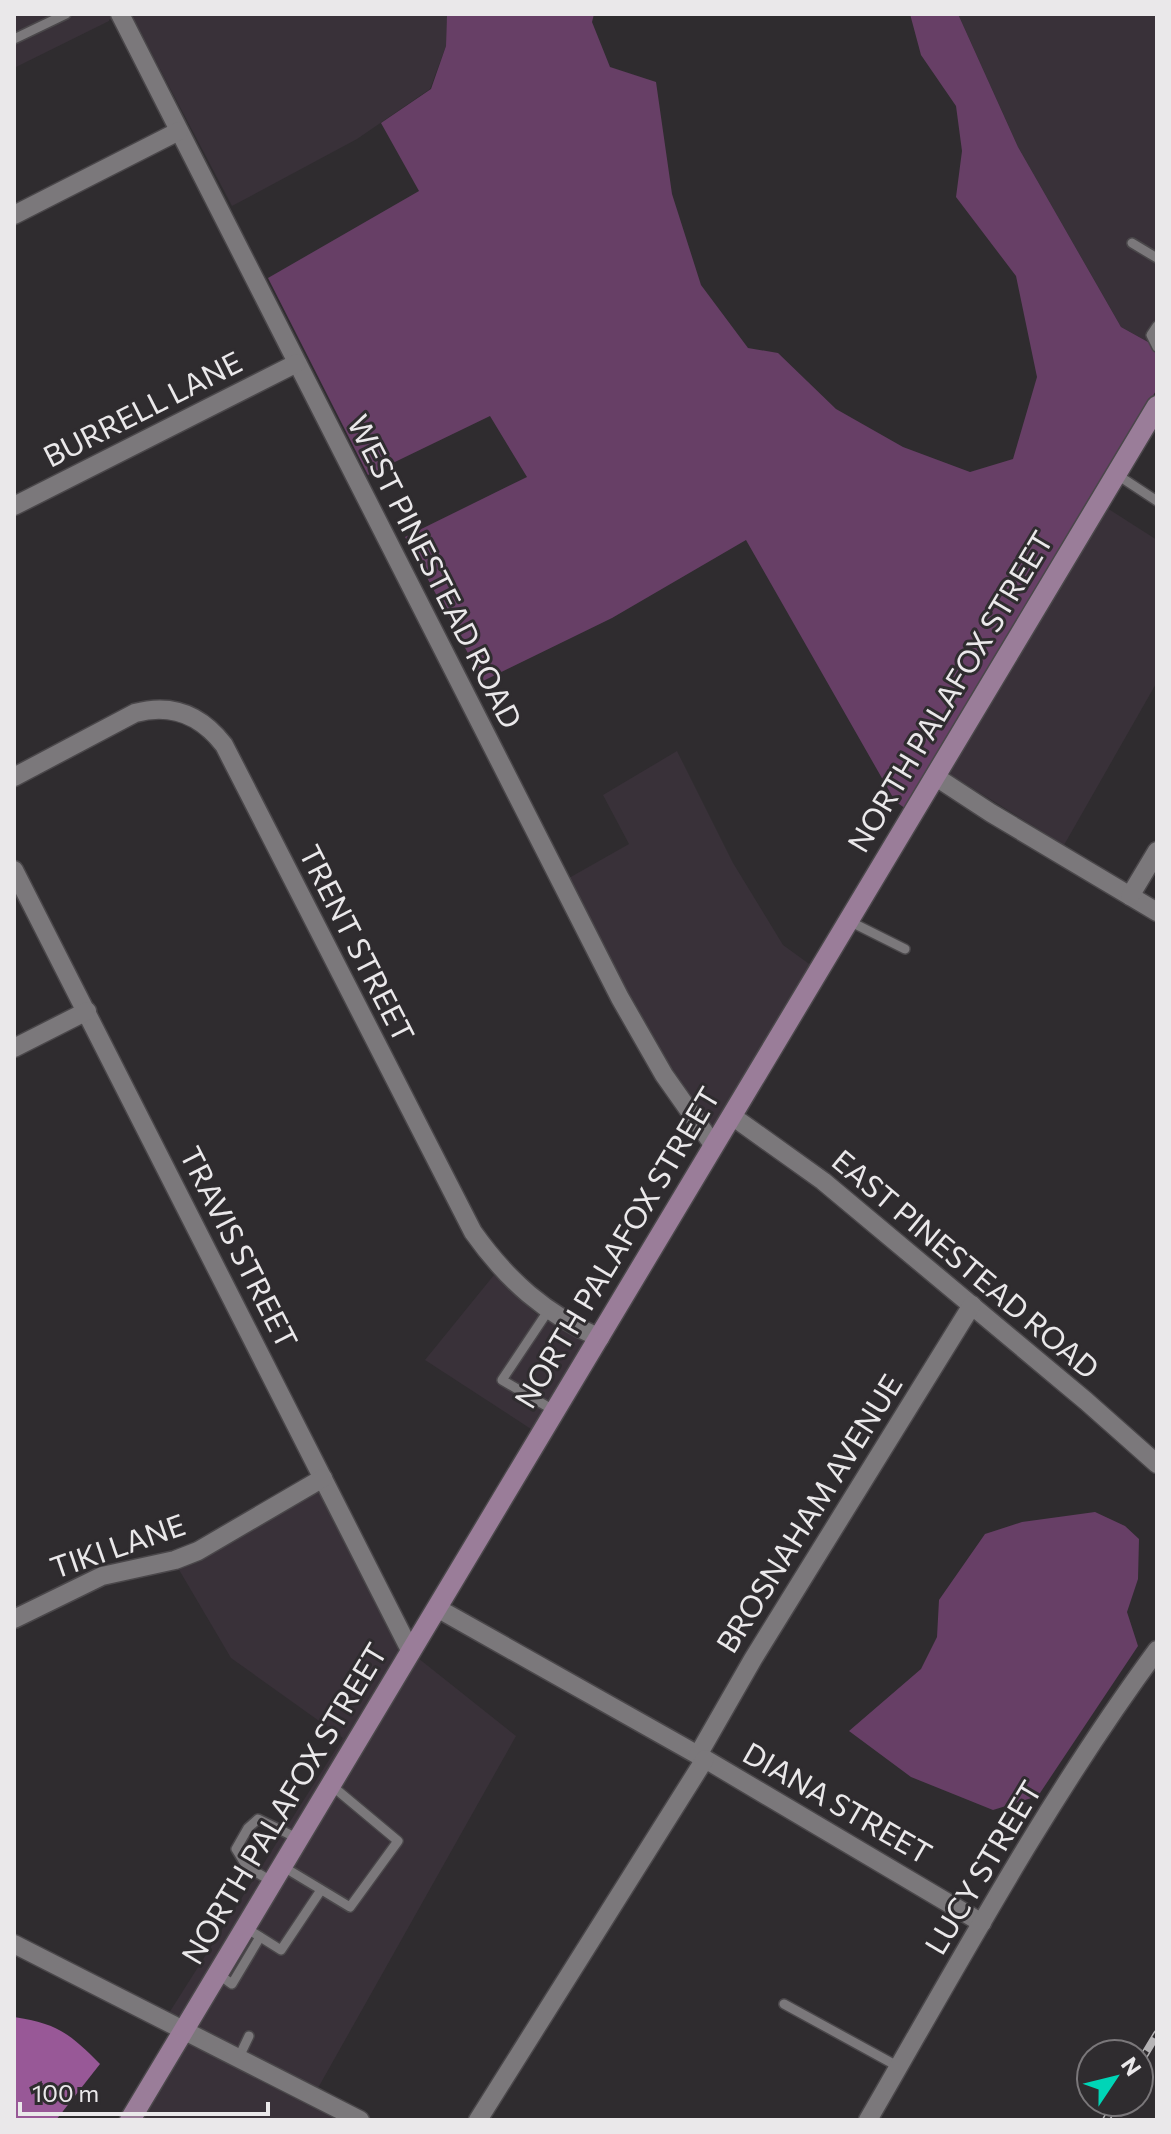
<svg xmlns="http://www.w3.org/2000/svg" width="1171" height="2134" font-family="Commissioner,sans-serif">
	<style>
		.built { fill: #393139 }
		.green { fill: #673f66 }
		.water { fill: #985897 }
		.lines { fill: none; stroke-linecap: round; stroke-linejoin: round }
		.service-casing { stroke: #4a474a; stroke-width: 12 }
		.minor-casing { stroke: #4a474a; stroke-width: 21 }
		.secondary-casing { stroke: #4a474a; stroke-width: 23 }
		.service { stroke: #7b787b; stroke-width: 9 }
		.minor { stroke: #7b787b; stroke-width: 18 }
		.secondary { stroke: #9a7d99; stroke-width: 20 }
		.rail-casing { stroke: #b5b3b5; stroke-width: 8 }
		.rail { stroke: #2f2c2f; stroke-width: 5; stroke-dasharray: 15; stroke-linecap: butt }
		.labels { text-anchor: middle; stroke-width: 6; stroke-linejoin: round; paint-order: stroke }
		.street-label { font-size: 30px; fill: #eae8ea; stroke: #2f2c2f }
	</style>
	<rect width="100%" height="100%" fill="#2f2c2f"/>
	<g class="built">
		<polygon points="14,14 109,14 113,21 109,19 109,21 14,68"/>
		<polygon points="131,14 447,14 446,46 430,89 357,139 232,206"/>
		<polygon points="958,14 1157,14 1157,347 1121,327 1018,147"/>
		<polygon points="1107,508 1157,540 1157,682 1064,845 948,773"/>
		<polygon points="677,751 733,863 783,945 812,966 714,1129 672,1070 628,993 569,878 629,844 603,795"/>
		<polygon points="494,1275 535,1313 587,1342 534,1431 425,1360"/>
		<polygon points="319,1490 401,1652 181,2018 169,2013 343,1738 231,1658 178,1568"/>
		<polygon points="418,1658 516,1736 318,2088 196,2026"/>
		<polygon points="187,2042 218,2057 340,2120 140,2120"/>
	</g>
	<g class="green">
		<polygon points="447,14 594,14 592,22 610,67 656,82 672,194 701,285 748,348 778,353 836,409 903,447 970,472 1013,459 1037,377 1016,276 956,197 962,151 956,106 921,55 910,14 958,14 1018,147 1121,327 1157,347 1157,389 906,809 895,801 746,540 612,618 483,681 405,537 527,477 490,416 368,475 268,278 419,191 381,123 431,89 446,46"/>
		<polygon points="1095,1512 1125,1526 1139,1539 1138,1579 1127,1612 1138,1646 1038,1796 993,1810 911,1777 849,1731 921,1669 937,1637 939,1600 985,1534 1022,1522"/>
	</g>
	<path class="water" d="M14,2017c44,7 55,16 86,47l-44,56h-42z"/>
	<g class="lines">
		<g class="service-casing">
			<g id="service">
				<polyline points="14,39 66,14"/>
				<polyline points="1132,243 1157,258"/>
				<polyline points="1157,326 1151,335 1157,347"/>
				<polyline points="1116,474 1157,501"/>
				<polyline points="849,921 905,949"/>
				<polyline points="548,1311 502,1380 555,1411"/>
				<polyline points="282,1866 350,1907 398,1841 331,1785"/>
				<polyline points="273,1882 247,1867 236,1849 248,1828 258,1819 299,1839"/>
				<polyline points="246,1928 281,1950 321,1890"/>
				<polyline points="218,1974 232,1984 260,1937"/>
				<polyline points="784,2004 899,2067"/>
				<polyline points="239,2057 249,2036"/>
			</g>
		</g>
		<g class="minor-casing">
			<g id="minor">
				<polyline points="120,14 620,998 664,1075 714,1146"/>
				<polyline points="14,215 179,131"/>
				<polyline points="14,506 297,363"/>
				<path d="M14,777l121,-64c37,-10 66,2 89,32l249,487c34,48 72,82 127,106"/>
				<polyline points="936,777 991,813 1157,912"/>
				<polyline points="14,870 411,1652"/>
				<polyline points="1130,896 1157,851"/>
				<polyline points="14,1048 87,1011"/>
				<polyline points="732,1116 823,1181 1086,1401 1157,1464"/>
				<polyline points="437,1608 705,1759 982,1923"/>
				<polyline points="14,1619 102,1576 175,1560 198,1551 323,1478"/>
				<polyline points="698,1755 753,1659 972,1305"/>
				<polyline points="14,1944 360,2120"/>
				<polyline points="478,2120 705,1759"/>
				<path d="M868,2120c92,-159 180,-322 289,-470"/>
			</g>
		</g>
		<g class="secondary-casing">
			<polyline id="secondary" points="130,2120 1157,406"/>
		</g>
		<use href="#service" class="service"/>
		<use href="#minor" class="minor"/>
		<use href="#secondary" class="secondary"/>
		<g class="rail-casing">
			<g id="rail">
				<polyline points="1139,2064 1157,2034"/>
				<polyline points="1106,2120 1116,2102"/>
			</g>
		</g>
		<use href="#rail" class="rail"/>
	</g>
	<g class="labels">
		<g class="street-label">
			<text transform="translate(143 410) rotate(-27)" y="10">BURRELL LANE</text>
			<text transform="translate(434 572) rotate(63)" y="10">WEST PINESTEAD ROAD</text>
			<text transform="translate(951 692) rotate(-59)" y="10">NORTH PALAFOX STREET</text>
			<text transform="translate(356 944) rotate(63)" y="10">TRENT STREET</text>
			<text transform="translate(238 1248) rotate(63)" y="10">TRAVIS STREET</text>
			<text transform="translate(618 1248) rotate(-59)" y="10">NORTH PALAFOX STREET</text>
			<text transform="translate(965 1265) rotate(40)" y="10">EAST PINESTEAD ROAD</text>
			<text transform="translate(810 1514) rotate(-58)" y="10">BROSNAHAM AVENUE</text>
			<text transform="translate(118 1547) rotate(-19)" y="10">TIKI LANE</text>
			<text transform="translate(285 1804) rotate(-59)" y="10">NORTH PALAFOX STREET</text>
			<text transform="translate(837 1804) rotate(30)" y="10">DIANA STREET</text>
			<text transform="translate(984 1868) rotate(-59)" y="10">LUCY STREET</text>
		</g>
	</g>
	<rect width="1171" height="2134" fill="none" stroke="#eae8ea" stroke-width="32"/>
	<g transform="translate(1115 2078) rotate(55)"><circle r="38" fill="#2f2c2f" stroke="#7a777a" stroke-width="2"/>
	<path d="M0-6L14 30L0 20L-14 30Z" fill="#00d5b7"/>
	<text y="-12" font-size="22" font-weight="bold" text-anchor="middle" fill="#eae8ea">N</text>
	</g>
	<path d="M20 2102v12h248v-12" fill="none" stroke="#eae8ea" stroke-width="4"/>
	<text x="32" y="2102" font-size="24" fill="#eae8ea" stroke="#2f2c2f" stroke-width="6" paint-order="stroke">100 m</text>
</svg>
